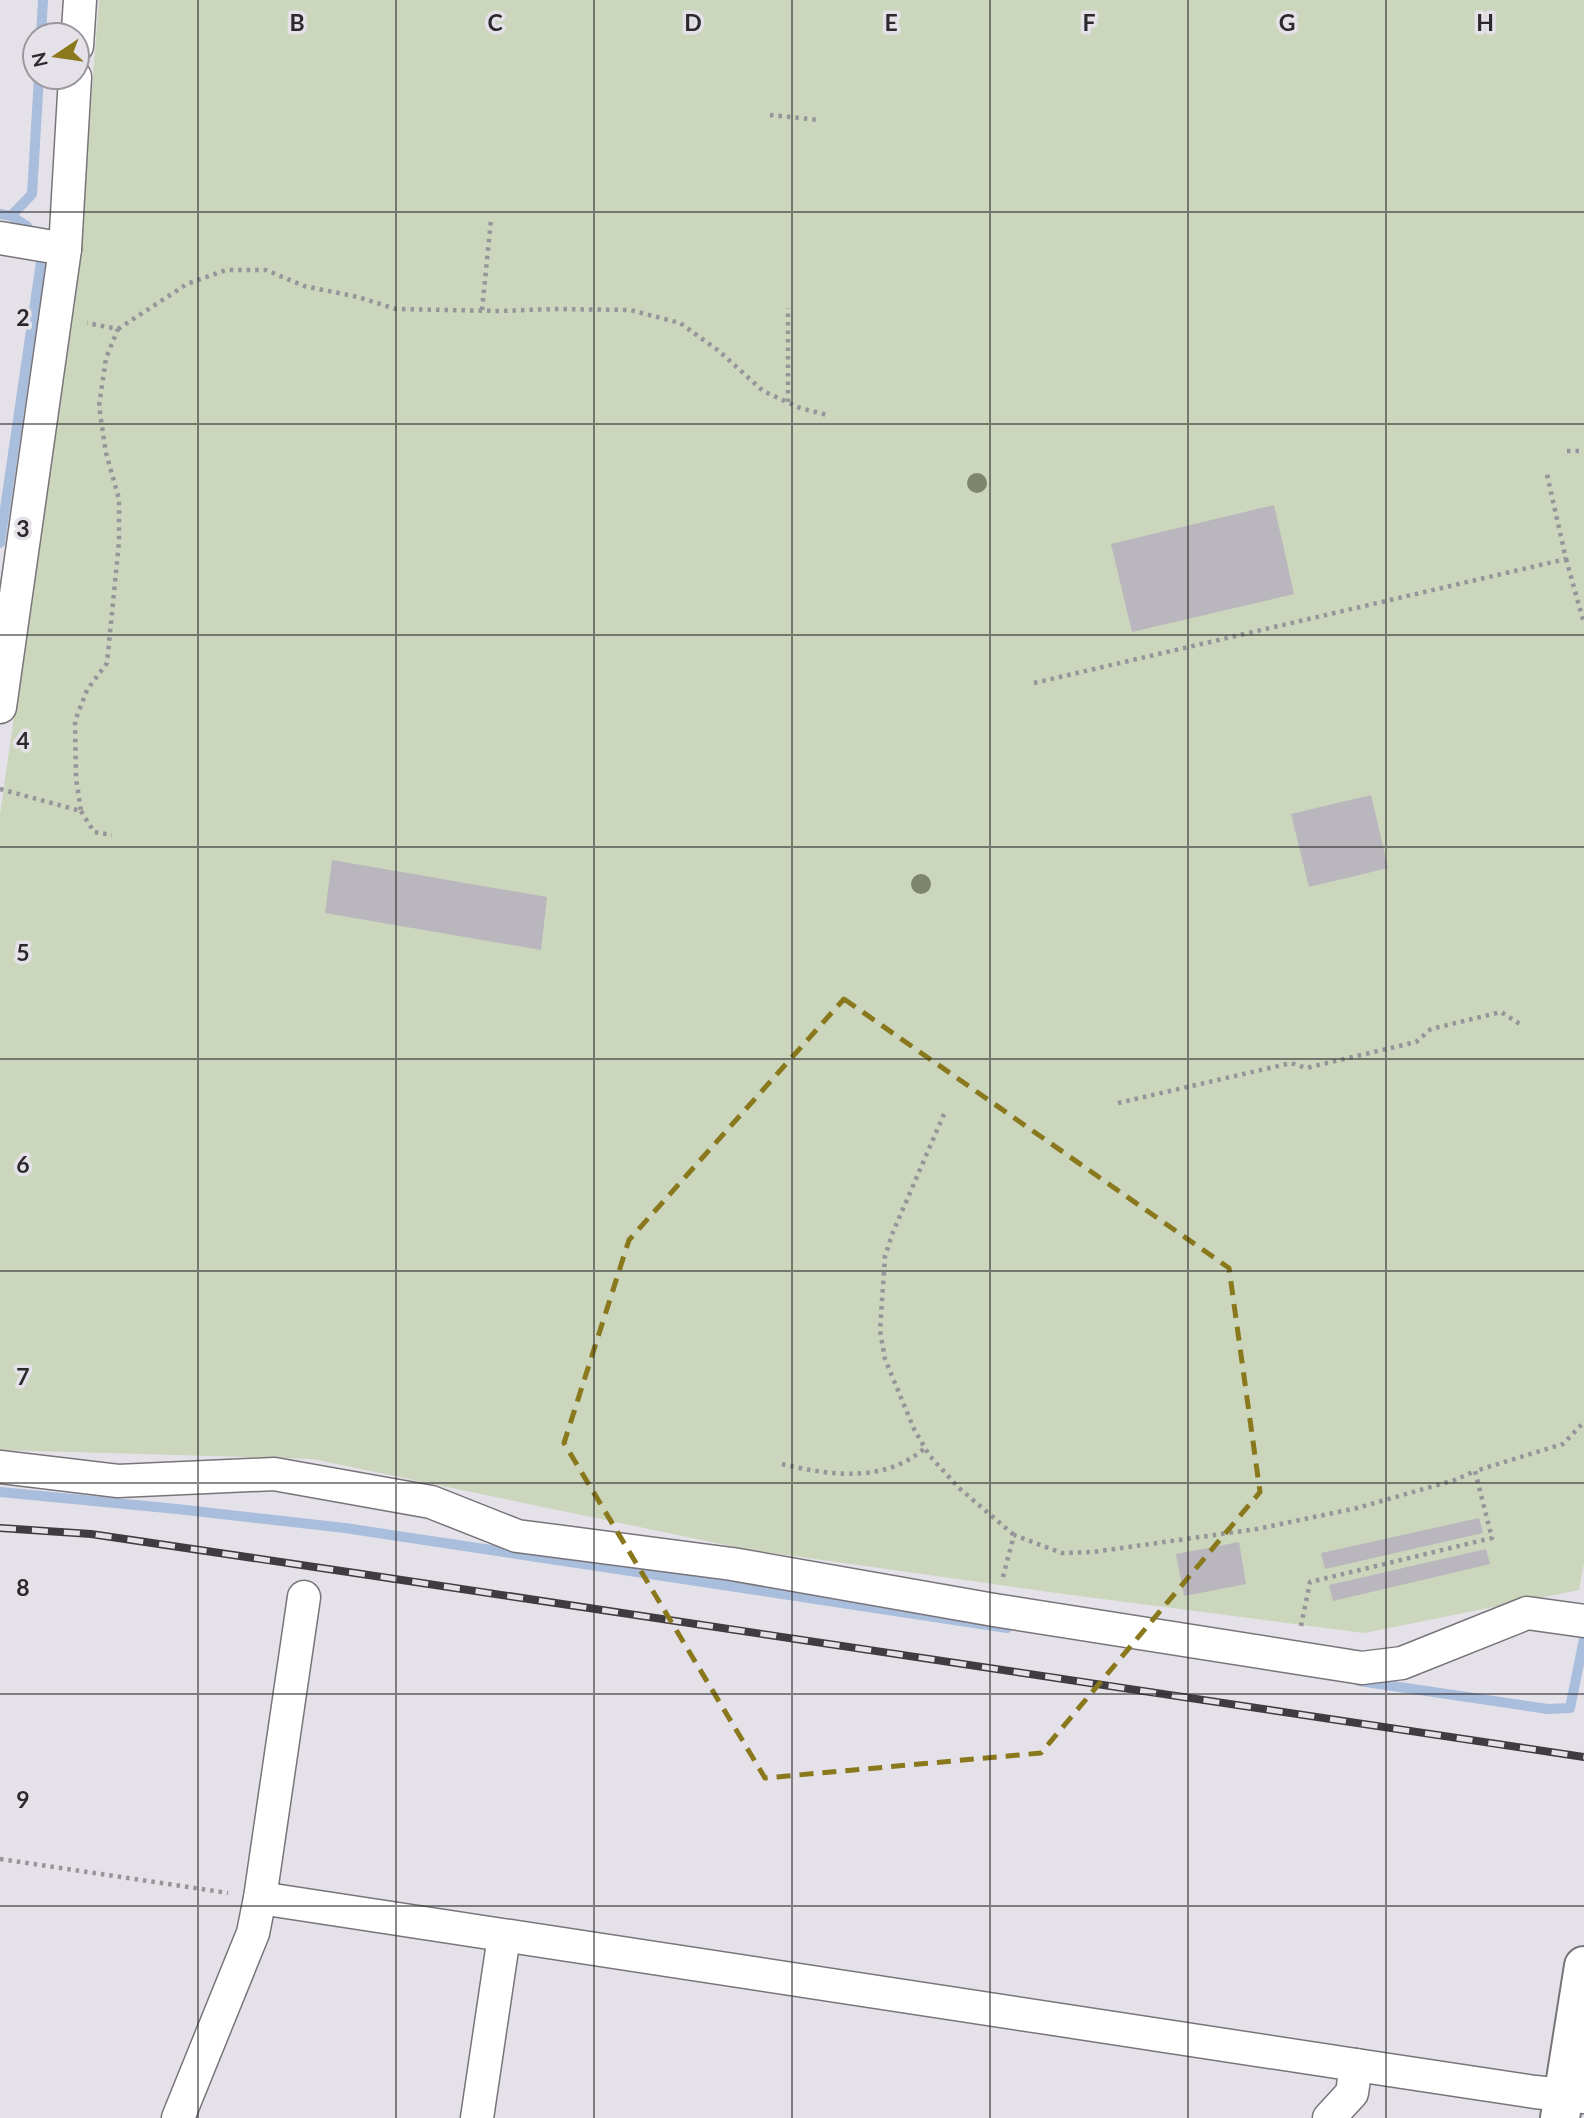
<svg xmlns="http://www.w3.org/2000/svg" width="1584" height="2118" font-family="Lato,sans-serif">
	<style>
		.green { fill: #cbd6bc }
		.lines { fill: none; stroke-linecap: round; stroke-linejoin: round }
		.stream { stroke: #a9bddc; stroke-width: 10 }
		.building { fill: #b9b6bd }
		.minor-casing { stroke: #78747a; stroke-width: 35 }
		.tertiary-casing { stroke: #78747a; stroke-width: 42 }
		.path { stroke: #97949a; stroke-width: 4.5; stroke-dasharray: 3.5 5; stroke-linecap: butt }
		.minor { stroke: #fff; stroke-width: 32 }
		.tertiary { stroke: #fff; stroke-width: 38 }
		.rail-casing { stroke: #3e3c3f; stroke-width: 8 }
		.rail { stroke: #e5e1e8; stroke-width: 5; stroke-dasharray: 16; stroke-linecap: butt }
		.tree { fill: #7e856a }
		.marked { fill: none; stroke: #8a781d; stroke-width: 5; stroke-dasharray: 14 9; stroke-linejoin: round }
		.grid { fill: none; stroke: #2b292c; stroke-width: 2; stroke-opacity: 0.55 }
		.grid-label { font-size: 23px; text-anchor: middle; font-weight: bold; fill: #2b292c; stroke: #e5e1e8; stroke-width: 7; stroke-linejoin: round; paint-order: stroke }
	</style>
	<rect width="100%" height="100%" fill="#e5e1e8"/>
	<polygon class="green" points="99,0 1584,0 1584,1563 1579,1590 1364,1633 1049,1592 745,1549 313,1459 0,1450 0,814 77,281"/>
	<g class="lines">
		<g class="stream">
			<polyline points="41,35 43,0"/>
			<polyline points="0,214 11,216 32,194 39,77"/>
			<polyline points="0,543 41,262 27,226 11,216"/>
			<polyline points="0,1492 177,1509 345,1528 1007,1628"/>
			<polyline points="1359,1681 1548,1709 1570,1708 1584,1639"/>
		</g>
	</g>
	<g class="building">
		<polygon points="1274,505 1294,594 1132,632 1111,544"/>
		<polygon points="1371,795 1388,868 1309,887 1291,814"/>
		<polygon points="332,860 547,897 541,950 325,913"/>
		<polygon points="1479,1518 1483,1533 1325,1569 1321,1553"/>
		<polygon points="1239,1542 1246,1584 1184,1596 1176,1554"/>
		<polygon points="1486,1549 1490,1564 1333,1601 1329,1585"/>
	</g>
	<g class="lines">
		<g class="minor-casing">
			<g id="minor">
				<polyline points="77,46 80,0"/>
				<polyline points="0,238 65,249"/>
				<polyline points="0,707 65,249 75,77"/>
				<polyline points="0,1467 118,1481 274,1474 431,1502 517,1536 732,1564 994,1610 1362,1668 1402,1663 1527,1613 1584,1621"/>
				<polyline points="260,1898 1356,2065 1535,2092 1584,2097"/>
				<polyline points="178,2118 253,1933 260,1898 304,1597"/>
				<polyline points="477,2118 504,1936"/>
				<polyline points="1329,2118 1352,2093 1356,2065"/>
			</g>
		</g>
		<g class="tertiary-casing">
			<polyline id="tertiary" points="1560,2118 1584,1966"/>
		</g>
		<g class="path">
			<polyline points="770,115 819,120"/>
			<polyline points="482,310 491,220"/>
			<polyline points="118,329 187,284 226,270 266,270 304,286 358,297 396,309 500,311 554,309 630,310 680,323 719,351 763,391 800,408 827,415"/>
			<polyline points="788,402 788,308"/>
			<polyline points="1567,451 1584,451"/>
			<polyline points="1566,559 1584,623"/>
			<polyline points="1034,683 1566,559 1546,470"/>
			<polyline points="0,789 81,811 76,778 75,721 87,690 107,663 119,542 119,499 106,453 99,406 106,358 118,329 87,323"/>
			<polyline points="81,811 94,832 112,835"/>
			<polyline points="1118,1103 1291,1063 1306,1068 1416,1042 1431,1029 1501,1012 1520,1024"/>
			<polyline points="944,1114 893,1232 885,1256 880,1331 885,1359 914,1429 929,1455 959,1488 1014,1535"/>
			<path d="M782,1464c49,12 103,19 143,-16"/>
			<polyline points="1003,1577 1014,1535 1062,1553 1093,1552 1257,1529 1357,1508 1455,1480 1475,1471"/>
			<polyline points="1301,1626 1310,1582 1492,1538 1475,1471 1563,1444 1584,1422"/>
			<polyline points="0,1859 228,1893"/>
		</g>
		<use href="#minor" class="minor"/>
		<use href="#tertiary" class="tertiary"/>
		<g class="rail-casing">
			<polyline id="rail" points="0,1528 91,1534 355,1573 1584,1757"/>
		</g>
		<use href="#rail" class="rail"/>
	</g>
	<g class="tree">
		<circle cx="977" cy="483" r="10"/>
		<circle cx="921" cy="884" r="10"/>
	</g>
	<path class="marked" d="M844,999l385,269 31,224 -219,261 -276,25 -201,-335 65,-203z"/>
	<path class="grid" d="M198,0v2118M396,0v2118M594,0v2118M792,0v2118M990,0v2118M1188,0v2118M1386,0v2118M0,212h1584M0,424h1584M0,635h1584M0,847h1584M0,1059h1584M0,1271h1584M0,1483h1584M0,1694h1584M0,1906h1584"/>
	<g class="grid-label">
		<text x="297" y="31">B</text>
		<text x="495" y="31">C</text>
		<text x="693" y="31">D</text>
		<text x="891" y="31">E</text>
		<text x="1089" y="31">F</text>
		<text x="1287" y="31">G</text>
		<text x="1485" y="31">H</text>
		<text x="23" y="326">2</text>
		<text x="23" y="537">3</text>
		<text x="23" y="749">4</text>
		<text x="23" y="961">5</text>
		<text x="23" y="1173">6</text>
		<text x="23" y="1385">7</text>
		<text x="23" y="1596">8</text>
		<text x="23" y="1808">9</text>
	</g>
	<g transform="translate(56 56) rotate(257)"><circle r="33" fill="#e5e1e8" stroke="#9b979d" stroke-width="2"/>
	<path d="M0-5L12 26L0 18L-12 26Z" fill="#8a781d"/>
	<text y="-10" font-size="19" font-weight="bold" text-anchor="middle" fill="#2b292c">N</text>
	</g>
</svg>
